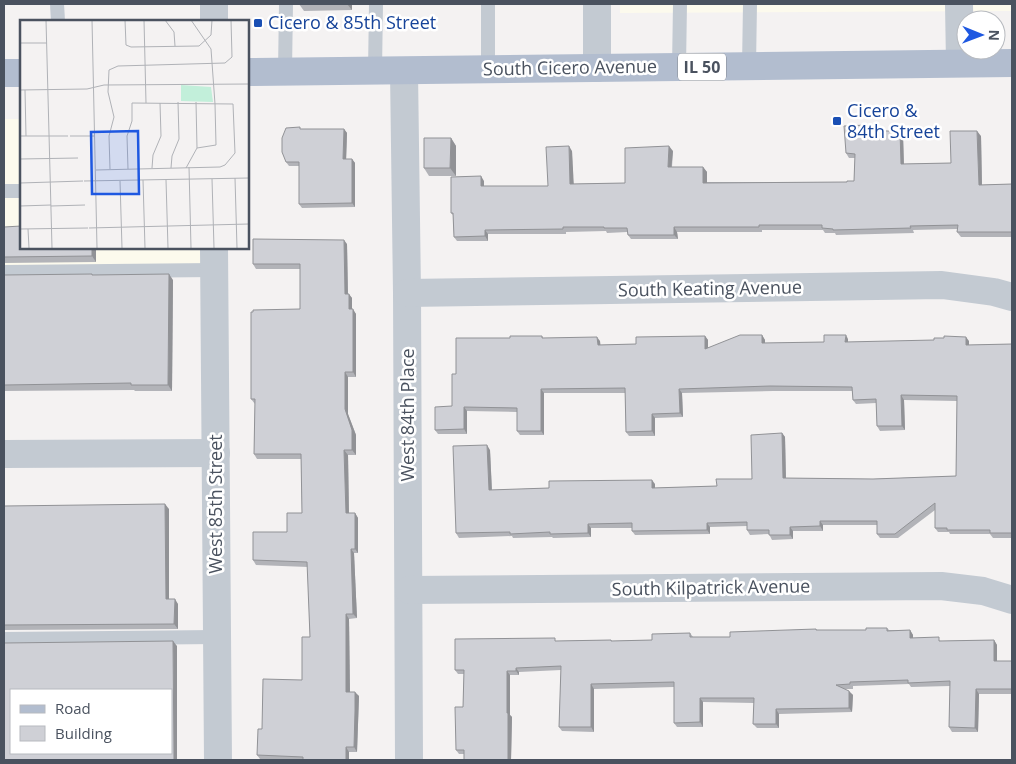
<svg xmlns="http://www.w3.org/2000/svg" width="1016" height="764" font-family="'Open Sans',sans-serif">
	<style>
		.commercial { fill: #fcfaed }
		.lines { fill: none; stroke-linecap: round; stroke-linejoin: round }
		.lane { stroke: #c3cad2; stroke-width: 14 }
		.street { stroke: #c3cad2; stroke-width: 28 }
		.primary { stroke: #b2bdcf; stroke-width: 28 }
		.wall { fill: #b2b3b8 }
		.shaded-wall { fill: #919296 }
		.building { fill: #cfd0d6; stroke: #919296; fill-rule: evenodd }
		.transit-dot { fill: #1a4fb4; stroke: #fff; stroke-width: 2 }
		.labels { text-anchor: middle; stroke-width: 5; stroke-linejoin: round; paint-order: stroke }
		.shield { fill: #fff; stroke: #80868f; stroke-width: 1 }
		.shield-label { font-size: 16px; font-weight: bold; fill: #4a525f }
		.transit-label { font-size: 18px; fill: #164399; stroke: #fff; text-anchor: start }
		.street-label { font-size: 18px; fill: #4a525f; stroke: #fff }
		.inset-road { fill: none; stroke: #b0b2b7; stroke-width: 1 }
		.view { fill: #1e58e1; fill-opacity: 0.15; stroke: #1e58e1; stroke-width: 2.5 }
		.inset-edge { fill: none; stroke: #4a525f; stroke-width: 2.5 }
	</style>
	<rect width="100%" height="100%" fill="#f4f2f2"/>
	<g class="commercial">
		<polygon points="620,4 1012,4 1012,11 620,13"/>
		<polygon points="4,119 21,119 21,248 219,248 219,271 4,274"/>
	</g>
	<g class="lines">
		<g class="lane">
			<polyline points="57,4 58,21"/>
			<polyline points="488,4 488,70"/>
			<polyline points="749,66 750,4"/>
			<polyline points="679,67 680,4"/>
			<polyline points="285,71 286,4"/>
			<polyline points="375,71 376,4"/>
			<polyline points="4,191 21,191"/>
			<polyline points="4,272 215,270"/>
			<polyline points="4,639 217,637"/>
		</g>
		<g class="street">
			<polyline points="214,4 214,21"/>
			<polyline points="597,4 597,68"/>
			<polyline points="959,4 960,63"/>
			<polyline points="404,71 407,293 409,760"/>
			<polyline points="214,248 218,760"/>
			<polyline points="407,293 942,285 994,292 1012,297"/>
			<polyline points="4,454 216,453"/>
			<polyline points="409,590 941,586 983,591 1012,600"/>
		</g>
		<g class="primary">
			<polyline points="248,72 1012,63"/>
			<polyline points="4,73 21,73"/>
		</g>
	</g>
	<g class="wall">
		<polygon points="299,4 352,4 352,10 304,11"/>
		<polygon points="867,125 870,129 870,131 903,135 904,164 951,163 981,136 982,185 1012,184 1012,237 961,237 957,232 957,229 913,230 914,233 836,235 835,233 825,233 823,230 762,230 762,232 677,232 678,239 631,239 628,235 627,232 607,233 606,231 566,232 566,234 488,234 488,241 457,241 454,237 453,215 451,213 484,181 484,186 548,186 572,151 573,184 625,183 673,151 672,167 703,167 707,172 707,182 847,182 854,181 855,158 849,158 846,153"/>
		<polygon points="301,129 344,129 347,133 346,159 352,159 355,163 355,207 302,208 299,204 299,166 289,166 286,162"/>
		<polygon points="451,138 456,146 456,176 429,176 424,168"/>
		<polygon points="4,227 21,248 96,248 96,262 4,263"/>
		<polygon points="347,244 348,294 352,298 352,309 356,314 356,377 348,377 348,414 356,435 356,455 348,455 349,513 355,513 358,518 358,553 354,553 357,618 349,619 350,692 359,696 357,752 349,752 349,760 279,760 260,759 257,755 262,729 302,680 310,637 308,567 256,565 253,560 287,532 302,513 301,459 257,459 254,454 255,404 251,399 300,309 300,269 256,269 253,264"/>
		<polygon points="4,275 93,275 173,280 172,391 135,391 134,390 4,391"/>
		<polygon points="762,335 765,340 765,343 824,342 848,339 848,342 969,341 969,345 1012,344 1012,538 993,538 990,534 950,534 949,532 938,532 935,528 935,510 898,538 880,538 877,534 877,525 823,525 823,531 793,531 793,539 772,540 769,534 750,535 747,530 747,526 710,527 710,534 635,535 632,531 632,528 591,528 591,537 553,538 552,537 513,538 512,536 459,538 456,533 490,450 492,490 655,484 655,488 717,486 752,479 782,433 785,437 786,478 873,479 956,476 957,401 904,400 905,430 880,431 877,426 876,403 856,404 853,400 852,391 773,391 682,393 683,417 655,418 655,436 629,436 626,432 625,393 544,393 544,435 520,435 517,431 517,412 467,411 467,434 438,434 435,430 452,406 456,374 510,338 542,336 543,338 600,341 600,345 636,344 705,336 708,340 708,348"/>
		<polygon points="4,506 169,509 169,599 178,604 178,629 4,630"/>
		<polygon points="887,628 889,630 910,630 913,635 913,638 942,641 994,640 997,645 997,661 1012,661 1012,694 979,694 978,732 952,732 949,727 950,686 911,687 909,684 853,686 853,689 845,689 853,695 852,712 779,714 779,728 757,728 753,724 754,703 703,702 703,727 677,727 674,723 674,687 594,689 594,732 562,731 559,727 561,670 519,672 519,675 510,675 510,715 512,717 511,760 464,760 464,754 459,754 456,750 456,729 455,728 463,707 464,674 458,674 455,670 557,641 611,640 612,641 652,640 690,633 693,637 730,637 816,629 817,630 866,630"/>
	</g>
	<g class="shaded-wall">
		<polygon points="347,4 352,4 352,10"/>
		<polygon points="867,125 870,129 871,136 867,131"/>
		<polygon points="344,129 347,133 346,163 343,159"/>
		<polygon points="900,131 903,135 904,169 901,164"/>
		<polygon points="977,131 981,136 982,189 979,185"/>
		<polygon points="451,138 456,146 456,176 450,168"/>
		<polygon points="569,146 572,151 574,188 570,184"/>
		<polygon points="669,146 673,151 671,171 668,167"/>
		<polygon points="352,159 355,163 355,207 352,203"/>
		<polygon points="703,167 707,172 707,187 703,183"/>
		<polygon points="481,176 484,181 484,190 481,186"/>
		<polygon points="674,227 677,232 678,239 674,235"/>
		<polygon points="485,230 488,234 488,241 485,236"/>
		<polygon points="344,240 347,244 348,298 345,294"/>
		<polygon points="92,248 96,248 96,262 92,256"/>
		<polygon points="169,274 173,280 172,391 168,385"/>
		<polygon points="349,294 352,298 352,314 349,309"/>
		<polygon points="353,309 356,314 356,377 353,372"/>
		<polygon points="762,335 765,340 765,347 762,343"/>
		<polygon points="846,335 848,339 848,347 845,342"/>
		<polygon points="705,336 708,340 708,353 705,349"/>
		<polygon points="597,337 600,341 601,349 598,345"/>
		<polygon points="966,337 969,341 969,349 966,345"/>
		<polygon points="345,372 348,377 348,414 356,435 356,455 352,450 345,409"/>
		<polygon points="541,389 544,393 544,435 541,431"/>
		<polygon points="679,389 682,393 683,417 680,413"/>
		<polygon points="901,395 904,400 905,430 902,426"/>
		<polygon points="464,407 467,411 467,434 464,429"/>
		<polygon points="652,414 655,418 655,436 652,431"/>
		<polygon points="782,433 785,437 786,483 783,478"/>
		<polygon points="487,445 490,450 492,494 489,490"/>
		<polygon points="344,450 348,455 349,518 346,513"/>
		<polygon points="652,480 655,484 655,492 652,488"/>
		<polygon points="165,504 169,509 169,604 166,599"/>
		<polygon points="355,513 358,518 358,553 355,549"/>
		<polygon points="820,521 823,525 823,531 820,526"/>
		<polygon points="707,523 710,527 710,534 707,530"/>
		<polygon points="588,524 591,528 591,537 588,533"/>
		<polygon points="790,527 793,531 793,539 790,535"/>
		<polygon points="351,549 354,553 357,618 353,614"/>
		<polygon points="175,599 178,604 178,629 174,624"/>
		<polygon points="346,614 349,619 350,696 346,692"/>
		<polygon points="910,630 913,635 913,642 910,638"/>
		<polygon points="994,640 997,645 997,666 994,661"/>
		<polygon points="173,641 177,646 177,760 174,760"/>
		<polygon points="516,668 519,672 519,675 516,671"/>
		<polygon points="507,671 510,675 510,715 512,717 511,760 508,760 507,713"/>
		<polygon points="591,684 594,689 594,732 591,727"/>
		<polygon points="976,689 979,694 978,732 975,728"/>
		<polygon points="849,691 853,695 852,712 849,708"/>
		<polygon points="355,692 359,696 357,752 354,747"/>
		<polygon points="700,698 703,702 703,727 700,722"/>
		<polygon points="776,709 779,714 779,728 776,724"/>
		<polygon points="346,747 349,752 349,760 346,760"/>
	</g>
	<g class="building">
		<polygon points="867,125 867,131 900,131 901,164 951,163 950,131 977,131 979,185 1012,184 1012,236 1012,232 957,232 958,225 910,226 911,228 833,230 833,229 822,228 822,225 759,225 759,227 674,227 674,235 628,235 627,228 604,228 604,227 563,227 563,229 485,230 485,236 454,237 453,213 451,213 451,177 481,176 481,186 548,186 546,147 569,146 570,184 625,183 625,148 669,146 668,167 703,167 703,183 847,182 847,181 854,181 855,154 846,153 844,126"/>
		<polygon points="300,127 300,129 344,129 343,159 352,159 352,203 299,204 299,162 286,162 282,152 282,138 286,128"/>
		<polygon points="424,138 451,138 450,168 424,168"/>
		<polygon points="21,226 21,248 92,248 92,256 4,257 4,227"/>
		<polygon points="253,239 344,240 345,294 349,294 349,309 353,309 353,372 345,372 345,409 352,430 352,450 344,450 346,513 355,513 355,549 351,549 353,614 346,614 346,692 355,692 355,711 354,747 346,747 346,760 303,760 303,757 257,755 258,729 262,729 263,679 302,680 302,637 310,637 307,562 253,560 253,532 287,532 287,513 302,513 301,454 254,454 255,399 251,399 251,312 253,312 253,310 300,309 300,264 253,264"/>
		<polygon points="92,274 92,275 169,274 168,385 131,385 131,383 4,385 4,275"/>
		<polygon points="740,335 762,335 762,343 824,342 824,335 846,335 845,342 934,340 934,338 944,338 944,336 966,337 966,345 1012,344 1012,533 990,533 990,530 947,530 947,528 935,528 935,503 895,534 877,534 877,521 820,521 820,526 790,527 790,535 769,535 769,530 747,530 747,522 707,523 707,530 632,531 632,523 588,524 588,533 550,534 550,532 510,534 510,532 456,533 453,446 487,445 489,490 549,488 549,481 652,480 652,488 717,486 716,479 752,479 751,435 782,433 783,478 873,479 956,476 957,396 901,395 902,426 877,426 876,399 853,400 852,387 770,386 679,389 680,413 652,414 652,431 626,432 625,388 541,389 541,431 517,431 517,408 464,407 464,429 435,430 435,407 452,406 452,374 456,374 456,338 510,338 510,336 542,336 542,338 597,337 598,345 636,344 636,337 705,336 705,349"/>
		<polygon points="165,504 166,599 175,599 174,624 4,625 4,506"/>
		<polygon points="866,628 887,628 887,631 910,630 910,638 939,637 939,641 994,640 994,661 1012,661 1012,689 976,689 975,728 949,727 950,681 908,683 908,680 850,682 850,684 836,685 849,691 849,708 776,709 776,724 753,724 754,698 700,698 700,722 674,723 674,682 591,684 591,727 559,727 561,666 516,668 516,671 507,671 507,713 508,713 508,760 464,760 464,750 456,750 455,707 463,707 464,670 455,670 455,639 555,638 555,641 611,640 611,641 652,640 652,634 690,633 690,637 730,637 730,632 816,629 816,630 866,630"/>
		<path d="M173,641l1,119h-170v-117zM11,690h160v63h-160z"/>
	</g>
	<g class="transit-dot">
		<rect x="253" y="18" width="10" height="10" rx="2.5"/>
		<rect x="832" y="116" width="10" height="10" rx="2.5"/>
	</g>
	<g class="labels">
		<rect class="shield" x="678" y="53.5" width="48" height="27" rx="4"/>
		<g class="shield-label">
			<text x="702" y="73">IL 50</text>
		</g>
		<g class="transit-label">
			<text x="268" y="29">Cicero &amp; 85th Street</text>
			<text x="847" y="117">Cicero &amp;<tspan x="847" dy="21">84th Street</tspan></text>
		</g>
		<g class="street-label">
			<text transform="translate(570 68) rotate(-1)" y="6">South Cicero Avenue</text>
			<text transform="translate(710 289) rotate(-1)" y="6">South Keating Avenue</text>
			<text transform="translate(408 415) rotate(-90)" y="6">West 84th Place</text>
			<text transform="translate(216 504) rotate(-90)" y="6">West 85th Street</text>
			<text transform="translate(711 588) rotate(-1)" y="6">South Kilpatrick Avenue</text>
		</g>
	</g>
	<g transform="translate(20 20)">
		<rect width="229" height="229" fill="#f4f2f2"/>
		<path d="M161,65l30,2 2,15 -32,-1z" fill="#c2efda"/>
		<path class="inset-road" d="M26,0l6,228M72,0l5,228M105,0l1,25 5,2 68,-1 12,-11 1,-15M124,0l2,83M145,0l9,12 1,14M171,0l20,29 4,55 1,41 -19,3M0,23h27M0,70l67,-1 17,-4 145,-1M5,70l1,46M0,116h48M50,116h25M0,139l58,-1M169,147l2,81M132,148l1,-13 8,-19 -1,-33M151,148l1,-12 7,-17 -1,-37M166,148l11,-20 -1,-46M90,149l-1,-33 5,-19 -6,-25 1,-22 9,-4 107,-3 7,-6 -1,-37M76,150l124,-3 5,-2 10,-12 -2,-49 -101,-1v18l-5,15 1,33M215,158l2,70M192,159l2,69M123,160l2,68M146,160l2,68M64,161l165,-3M100,161l2,67M0,163l63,-2M0,186l31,-1M31,186l34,-1M69,208l160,-4M0,209l68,-1M8,209l1,19"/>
		<path class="view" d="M118,111l1,63h-47l-1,-62z"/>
		<rect width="229" height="229" class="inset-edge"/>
	</g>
	<rect width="1016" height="764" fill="none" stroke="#4a525f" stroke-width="10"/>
	<rect x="10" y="689" width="162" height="65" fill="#ffffff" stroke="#b7babf"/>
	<rect x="20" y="705" width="25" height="8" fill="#b2bdcf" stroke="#b7babf"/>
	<text x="55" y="714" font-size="15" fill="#4a525f">Road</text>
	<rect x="20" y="726" width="25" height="15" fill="#cfd0d6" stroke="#b7babf"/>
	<text x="55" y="739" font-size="15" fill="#4a525f">Building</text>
	<g transform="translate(981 35) rotate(91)"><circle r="24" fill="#ffffff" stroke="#b7babf"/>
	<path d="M0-4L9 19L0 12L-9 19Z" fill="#1e58e1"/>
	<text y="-8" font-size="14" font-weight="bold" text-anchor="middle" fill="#4a525f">N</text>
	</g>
</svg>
